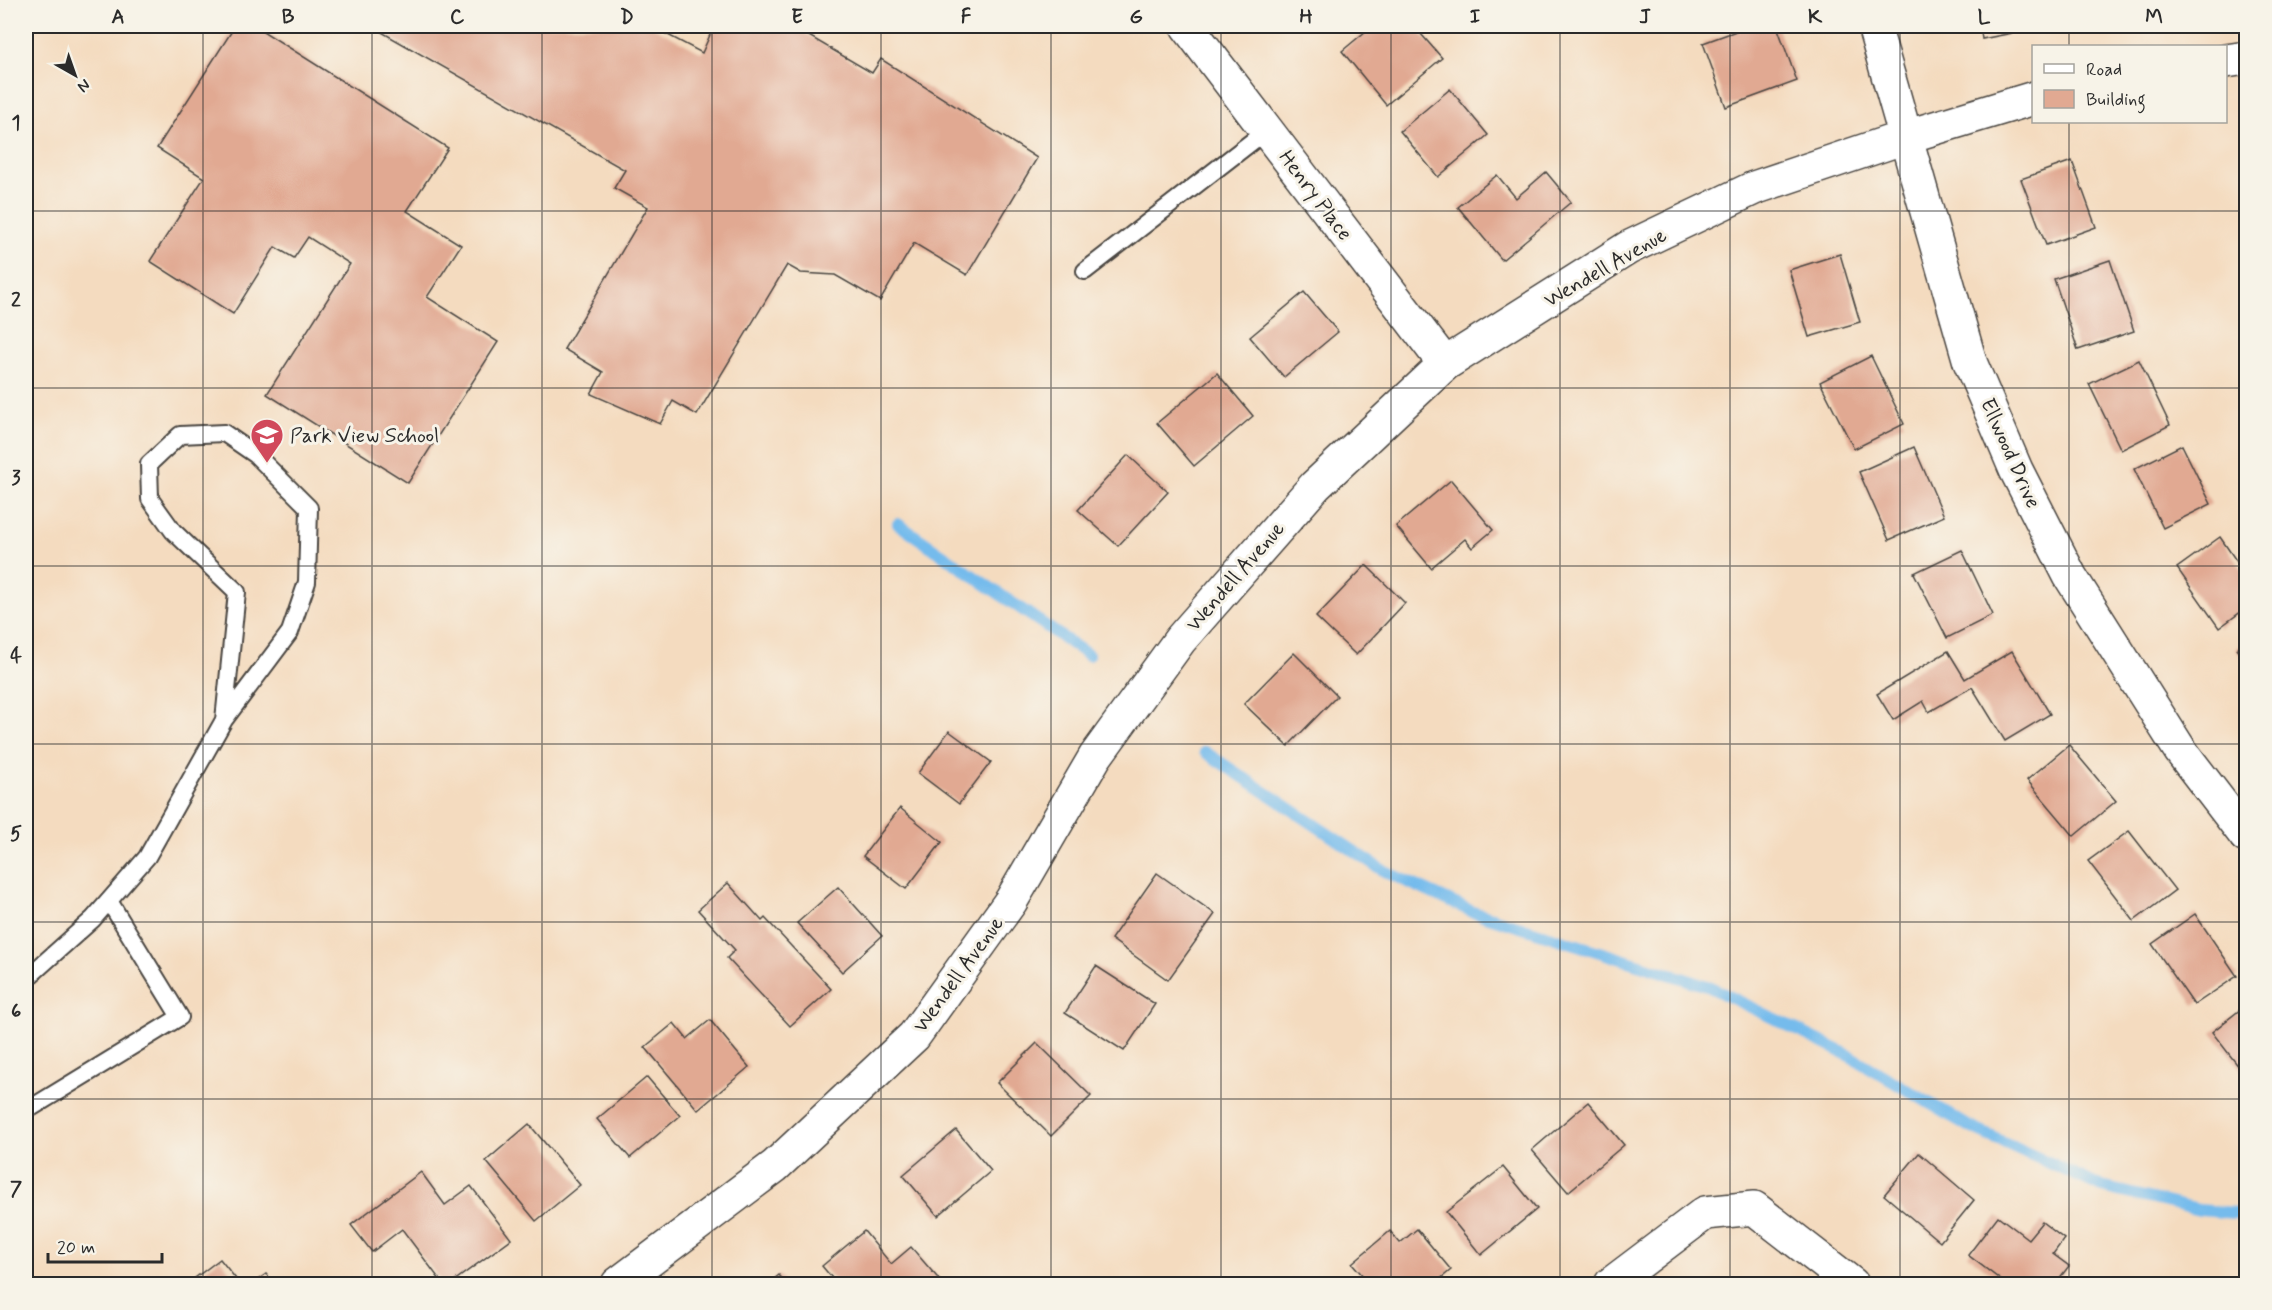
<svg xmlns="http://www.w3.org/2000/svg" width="2272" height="1310" font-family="Mynerve,sans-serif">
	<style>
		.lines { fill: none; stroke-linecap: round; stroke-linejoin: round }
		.stream { stroke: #75bbec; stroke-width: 12 }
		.building { fill: #e1a992 }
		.service-casing { stroke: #494541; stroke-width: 20 }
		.minor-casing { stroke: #494541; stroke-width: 36 }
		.service { stroke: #fff; stroke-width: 16 }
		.minor { stroke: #fff; stroke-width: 33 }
		.grid { fill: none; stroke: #2b2b2b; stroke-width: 1.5; stroke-opacity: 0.55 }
		.labels { text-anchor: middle; stroke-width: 6; stroke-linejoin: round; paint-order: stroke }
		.street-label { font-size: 21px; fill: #2b2b2b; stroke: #f7f3e8 }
		.poi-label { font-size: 21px; fill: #2b2b2b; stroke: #f7f3e8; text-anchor: start }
		.neatline { fill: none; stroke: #2b2b2b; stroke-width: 2 }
		.grid-label { font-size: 20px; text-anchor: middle; font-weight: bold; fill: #2b2b2b }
	</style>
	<rect width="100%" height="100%" fill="#f7f3e8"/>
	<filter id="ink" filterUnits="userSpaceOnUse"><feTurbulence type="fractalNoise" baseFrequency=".0167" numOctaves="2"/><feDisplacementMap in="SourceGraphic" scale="12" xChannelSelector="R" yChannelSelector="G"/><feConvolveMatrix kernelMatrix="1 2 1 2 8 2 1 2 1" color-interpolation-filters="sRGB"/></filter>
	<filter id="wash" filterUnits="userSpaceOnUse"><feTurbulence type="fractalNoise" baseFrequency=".008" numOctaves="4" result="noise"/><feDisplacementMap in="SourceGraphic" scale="24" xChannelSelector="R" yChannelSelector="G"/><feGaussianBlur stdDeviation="1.35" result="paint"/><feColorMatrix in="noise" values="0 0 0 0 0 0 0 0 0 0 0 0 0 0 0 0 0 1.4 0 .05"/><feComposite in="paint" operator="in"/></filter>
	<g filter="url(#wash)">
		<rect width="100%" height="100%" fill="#f4dbbf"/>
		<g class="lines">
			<g class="stream">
				<polyline points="898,524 1088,655"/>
				<polyline points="1205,752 1384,871 1473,912 1710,987 1850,1056 1968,1126 2102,1187 2199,1210 2246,1214"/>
			</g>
		</g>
		<g id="blocks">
			<g class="building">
				<polygon points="235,26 255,26 448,148 407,211 461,245 427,297 498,342 408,483 267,394 350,264 308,237 294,258 275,247 233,314 150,261 204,178 157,148"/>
				<polygon points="371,26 651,26 702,53 714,26 792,26 872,73 881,59 1037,158 967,275 914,243 880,301 835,275 801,273 787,265 697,415 673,401 660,424 591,394 603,372 564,349 648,207 614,188 625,170"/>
				<polygon points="1372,26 1414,26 1442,58 1386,105 1342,51"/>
				<polygon points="1750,26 1777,26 1797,81 1726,107 1703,43"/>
				<polygon points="1980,26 2042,26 2042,27 1982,39"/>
				<polygon points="1450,89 1488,135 1438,177 1400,131"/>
				<polygon points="2072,161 2096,227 2046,245 2021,179"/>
				<polygon points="1546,172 1571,202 1502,260 1458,207 1497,175 1516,198"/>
				<polygon points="1840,254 1860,322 1809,337 1789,270"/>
				<polygon points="2110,260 2134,331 2078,350 2054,279"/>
				<polygon points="1304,292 1338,332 1284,377 1250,337"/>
				<polygon points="1871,356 1904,424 1854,449 1820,382"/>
				<polygon points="2139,360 2170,425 2121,450 2089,384"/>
				<polygon points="1217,373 1253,416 1194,466 1157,423"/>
				<polygon points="2182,445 2211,504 2163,528 2134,469"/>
				<polygon points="1914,447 1944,516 1889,540 1859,472"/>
				<polygon points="1128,455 1168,492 1118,546 1078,510"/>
				<polygon points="1451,480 1493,530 1472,548 1465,539 1431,568 1396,526"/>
				<polygon points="2220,537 2246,575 2246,608 2219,628 2177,568"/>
				<polygon points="1962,550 1993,615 1947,638 1914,573"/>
				<polygon points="1366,565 1405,603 1356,655 1316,617"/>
				<polygon points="2246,641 2246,662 2236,649"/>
				<polygon points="1948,651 1965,679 2012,651 2050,714 2005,741 1972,687 1929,712 1923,701 1893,720 1877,694"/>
				<polygon points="1294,653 1337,696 1288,746 1244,704"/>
				<polygon points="949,731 991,762 959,804 918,773"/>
				<polygon points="2069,745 2116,801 2074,836 2027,780"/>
				<polygon points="900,808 942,842 906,889 863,856"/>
				<polygon points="2129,831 2175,890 2134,921 2088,861"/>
				<polygon points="1157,873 1215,914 1168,980 1111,939"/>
				<polygon points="728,883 762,921 765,918 831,989 790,1026 727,958 735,950 698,910"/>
				<polygon points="838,887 882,936 842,972 797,923"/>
				<polygon points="2195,914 2237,976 2194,1005 2152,944"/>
				<polygon points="1096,966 1155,1004 1124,1051 1065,1013"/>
				<polygon points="2246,1005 2246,1076 2212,1032"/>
				<polygon points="710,1020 749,1067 698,1110 645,1047 674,1023 687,1039"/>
				<polygon points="1037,1043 1091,1096 1051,1136 997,1083"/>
				<polygon points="647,1077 680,1116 630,1158 597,1119"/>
				<polygon points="1588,1102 1624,1145 1568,1192 1532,1150"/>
				<polygon points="529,1124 580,1185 536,1221 486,1161"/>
				<polygon points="956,1130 991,1171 938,1216 903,1175"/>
				<polygon points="1919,1153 1974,1200 1940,1242 1884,1195"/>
				<polygon points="1503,1167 1537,1209 1481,1255 1446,1212"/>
				<polygon points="421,1172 445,1205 471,1186 511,1239 450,1284 443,1284 402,1229 372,1252 351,1225"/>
				<polygon points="1998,1216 2028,1239 2042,1222 2064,1239 2053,1254 2069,1266 2055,1284 2006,1284 1968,1255"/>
				<polygon points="1417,1229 1451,1270 1434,1284 1370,1284 1352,1263 1390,1231 1400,1243"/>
				<polygon points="864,1231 891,1264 911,1247 943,1284 837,1284 822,1266"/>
				<polygon points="220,1259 240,1284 187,1284"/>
				<polygon points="266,1274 275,1284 252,1284"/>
				<polygon points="779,1275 787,1284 768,1284"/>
			</g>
		</g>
	</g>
	<g filter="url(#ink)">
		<use href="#blocks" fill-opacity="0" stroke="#494541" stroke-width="1.5"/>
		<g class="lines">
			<g class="service-casing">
				<g id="service">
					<polyline points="1085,271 1267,130"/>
					<polyline points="26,979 93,919 147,857 224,720 290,632 307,582 309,508 256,455 224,433 180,435 149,464 150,499 173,531 237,592 224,720"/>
					<polyline points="26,1111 180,1017 109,901"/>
				</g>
			</g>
			<g class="minor-casing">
				<g id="minor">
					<polyline points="1187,26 1445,364"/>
					<polyline points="1874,26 1970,362 2016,470 2070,576 2180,750 2246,836"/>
					<polyline points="2226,61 2246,58"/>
					<polyline points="618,1284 775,1166 914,1036 1011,901 1095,757 1180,640 1315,486 1445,364 1628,248 1754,188 1905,137 2034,98"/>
					<polyline points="1611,1284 1705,1213 1754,1208 1852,1284"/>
				</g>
			</g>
			<use href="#service" class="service"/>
			<use href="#minor" class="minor"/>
		</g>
	</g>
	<path class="grid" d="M203,26v1258M372,26v1258M542,26v1258M712,26v1258M881,26v1258M1051,26v1258M1221,26v1258M1391,26v1258M1560,26v1258M1730,26v1258M1900,26v1258M2069,26v20M2069,122v1162M26,211h2220M26,388h2220M26,566h2220M26,744h2220M26,922h2220M26,1099h2220"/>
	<defs>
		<g id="school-pin" transform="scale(1.725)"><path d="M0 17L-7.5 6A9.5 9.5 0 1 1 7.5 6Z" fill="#d1495b" stroke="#f7f3e8"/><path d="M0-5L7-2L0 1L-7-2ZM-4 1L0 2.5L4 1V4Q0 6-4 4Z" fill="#fff"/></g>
	</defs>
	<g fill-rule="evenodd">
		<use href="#school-pin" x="267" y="435"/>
	</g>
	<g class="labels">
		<g class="street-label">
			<text transform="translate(1316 195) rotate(53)" y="7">Henry Place</text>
			<text transform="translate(1605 267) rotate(-30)" y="7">Wendell Avenue</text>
			<text transform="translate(2011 453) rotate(66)" y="7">Ellwood Drive</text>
			<text transform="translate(1235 576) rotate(-49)" y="7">Wendell Avenue</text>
			<text transform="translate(958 974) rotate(-54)" y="7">Wendell Avenue</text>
		</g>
		<g class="poi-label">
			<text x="290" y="442">Park View School</text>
		</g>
	</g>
	<rect width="2272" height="1310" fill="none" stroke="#f7f3e8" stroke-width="66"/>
	<rect x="2032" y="45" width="195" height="78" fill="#f7f3e8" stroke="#a5a39c" stroke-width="1.5"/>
	<rect x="2044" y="64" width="30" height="9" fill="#ffffff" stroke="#a5a39c" stroke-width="1.5"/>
	<text x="2086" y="75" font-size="18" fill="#2b2b2b">Road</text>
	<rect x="2044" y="90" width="30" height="18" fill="#e1a992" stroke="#a5a39c" stroke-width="1.5"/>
	<text x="2086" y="105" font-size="18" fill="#2b2b2b">Building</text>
	<g transform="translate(75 75) rotate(140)" stroke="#f7f3e8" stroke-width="4.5" paint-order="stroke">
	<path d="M0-4.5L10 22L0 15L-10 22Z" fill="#2b2b2b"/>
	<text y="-9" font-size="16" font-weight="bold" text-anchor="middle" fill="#2b2b2b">N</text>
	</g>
	<path d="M48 1253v9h114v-9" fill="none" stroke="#2b2b2b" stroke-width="3"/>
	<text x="57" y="1253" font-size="18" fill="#2b2b2b" stroke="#f7f3e8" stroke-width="4.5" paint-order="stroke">20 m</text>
	<rect x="33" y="33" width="2206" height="1244" class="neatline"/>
	<g class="grid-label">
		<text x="118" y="23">A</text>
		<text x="288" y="23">B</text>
		<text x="457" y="23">C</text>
		<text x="627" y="23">D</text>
		<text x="797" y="23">E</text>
		<text x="966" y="23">F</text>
		<text x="1136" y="23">G</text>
		<text x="1306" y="23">H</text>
		<text x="1475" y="23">I</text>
		<text x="1645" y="23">J</text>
		<text x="1815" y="23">K</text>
		<text x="1984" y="23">L</text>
		<text x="2154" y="23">M</text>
		<text x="16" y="129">1</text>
		<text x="16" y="306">2</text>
		<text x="16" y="484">3</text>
		<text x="16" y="662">4</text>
		<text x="16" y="840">5</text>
		<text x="16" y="1017">6</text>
		<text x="16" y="1195">7</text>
	</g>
</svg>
